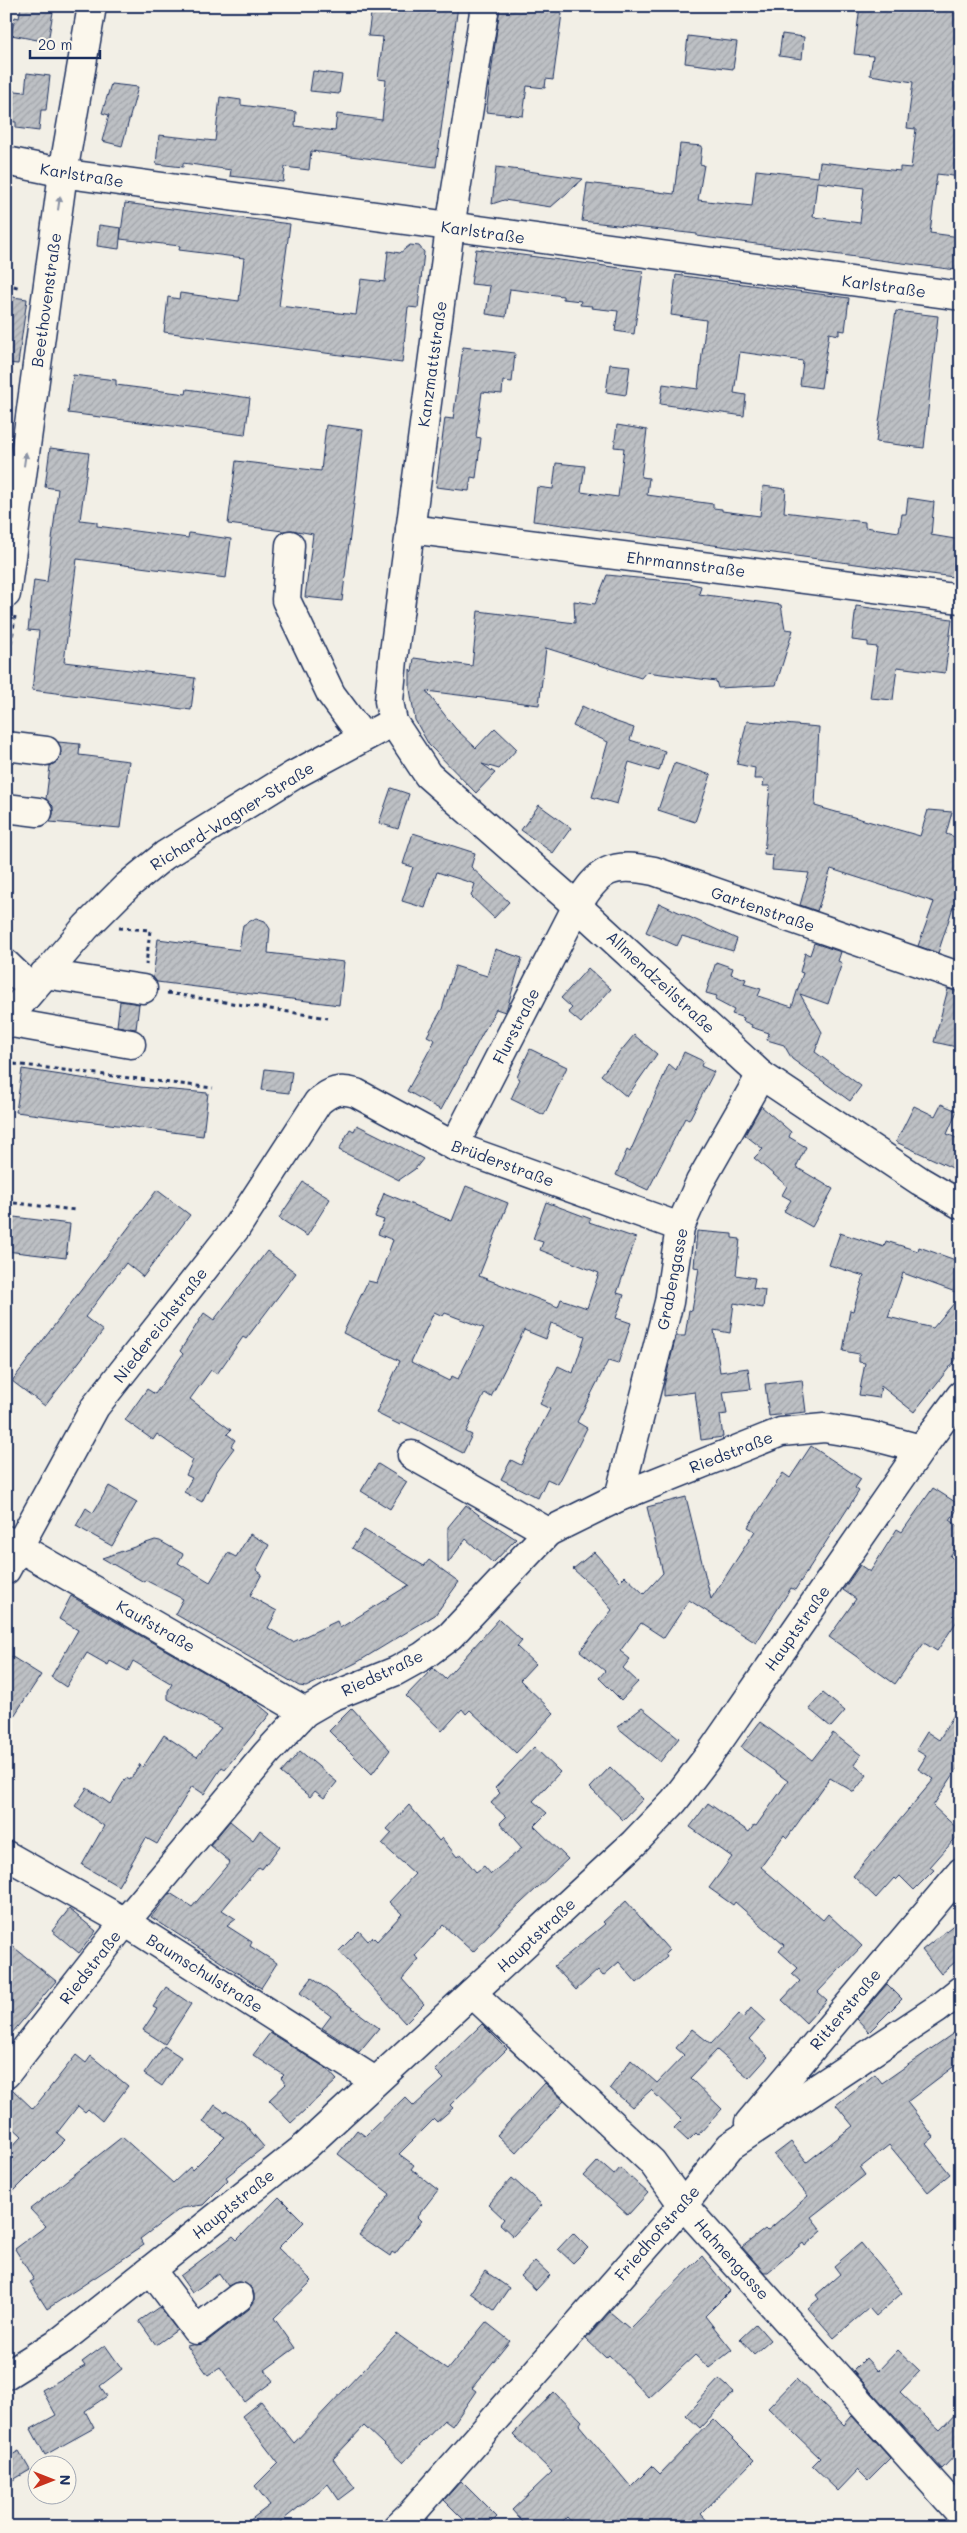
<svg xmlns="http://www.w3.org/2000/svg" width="967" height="2533" font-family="Mali,sans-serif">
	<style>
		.building { fill: url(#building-hatch); stroke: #1b2f5e; fill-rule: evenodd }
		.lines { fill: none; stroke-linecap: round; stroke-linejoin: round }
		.minor-casing { stroke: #1b2f5e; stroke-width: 31 }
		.path { stroke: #1b2f5e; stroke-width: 3; stroke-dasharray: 4 4; stroke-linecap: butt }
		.minor { stroke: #fbf7ec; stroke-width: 28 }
		.oneway { fill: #8b93a5 }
		.labels { text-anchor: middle; stroke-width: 5; stroke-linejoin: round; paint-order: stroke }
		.street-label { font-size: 16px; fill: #1b2f5e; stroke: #fbf7ec }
	</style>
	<defs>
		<pattern id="building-hatch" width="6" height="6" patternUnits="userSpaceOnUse" patternTransform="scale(1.25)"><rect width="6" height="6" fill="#bdc0c4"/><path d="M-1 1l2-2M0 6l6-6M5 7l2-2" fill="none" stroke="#a2a5ab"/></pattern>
	</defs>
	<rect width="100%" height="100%" fill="#f2efe6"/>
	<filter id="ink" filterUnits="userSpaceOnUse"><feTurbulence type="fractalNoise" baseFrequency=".02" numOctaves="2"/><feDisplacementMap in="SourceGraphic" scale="10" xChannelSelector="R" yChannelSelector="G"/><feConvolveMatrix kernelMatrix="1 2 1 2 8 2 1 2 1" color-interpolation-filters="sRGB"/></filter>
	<g filter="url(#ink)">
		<g class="building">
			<polygon points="21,6 54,6 48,42 11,35 15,17 19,18"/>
			<polygon points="372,6 458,6 436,167 311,151 309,170 285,167 283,182 230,176 231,170 183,163 183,167 156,164 159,135 215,141 220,97 241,100 241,105 296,112 295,126 335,131 337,114 382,120 386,80 378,79 383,37 368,36"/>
			<polygon points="500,6 563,6 553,80 546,79 545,88 527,86 523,116 486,112"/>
			<path d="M860,6h101v171l-24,-3 -7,59 30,4 -4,33 -238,-31 -21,-3v-2l-115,-13 5,-38 87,11 6,-50 22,2 -2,18 4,1 -6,35 54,6 4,-36 62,7 2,-15 80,9v-4l11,1 5,-39 -9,-1 6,-46 -43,-7 3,-19 -19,-2zM817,182l47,6 -4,35 -47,-6z"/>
			<polygon points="782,34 804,37 802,59 779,56"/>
			<polygon points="688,36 737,42 733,69 685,63"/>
			<polygon points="313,71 342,75 339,94 310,91"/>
			<polygon points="27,73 50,76 46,110 41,110 39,131 16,128 16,122 6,121 6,90 25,92"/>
			<polygon points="111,84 138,87 122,146 102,141 109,115 102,113"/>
			<polygon points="496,167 528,171 583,179 551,207 504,200 492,204"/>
			<polygon points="125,203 290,224 279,306 356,315 361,279 385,282 388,251 400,253 410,245 419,246 424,252 418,308 408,307 402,363 164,332 168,297 179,299 180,293 239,301 244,258 179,250 180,246 120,239"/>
			<polygon points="99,225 121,228 119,249 97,246"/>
			<polygon points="476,249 643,271 634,334 615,331 618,311 591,308 592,306 580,305 581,301 563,299 563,296 510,289 506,317 486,314 490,286 471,284"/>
			<polygon points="676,275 849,298 845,331 839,330 839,335 829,333 821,388 800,385 803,361 740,352 734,393 746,395 744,416 660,404 663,384 698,389 706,320 671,315"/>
			<polygon points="6,296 27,299 18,364 6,363"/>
			<polygon points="896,311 938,316 924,448 876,442"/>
			<polygon points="463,347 515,353 512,382 503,381 502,394 482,392 476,437 481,438 476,478 471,477 469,491 436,487 445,418 453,419"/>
			<polygon points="610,364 630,366 626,395 606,392"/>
			<polygon points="73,375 116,380 116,385 186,394 187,389 250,398 245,435 68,413"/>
			<polygon points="326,425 363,430 342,601 305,597 313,534 292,530 283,531 228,524 236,461 321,471"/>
			<polygon points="617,425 647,430 641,477 649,478 647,495 713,504 713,508 722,509 722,511 760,516 763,486 786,489 784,512 865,522 865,527 899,532 902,514 906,514 908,498 934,502 931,535 961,540 961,578 533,521 537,487 553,489 556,463 585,466 581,492 618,497 624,448 614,447"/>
			<polygon points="50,448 89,453 80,520 97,522 97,526 188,538 189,533 231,539 226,578 77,559 64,662 195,678 191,710 32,690 39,631 28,630 34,580 47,582 58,489 45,487"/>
			<polygon points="607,575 689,583 701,586 699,594 781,605 785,629 793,630 776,685 718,688 716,681 646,672 641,678 546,648 539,705 426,691 455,728 476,748 495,728 517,749 499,769 482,764 495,773 476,793 429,745 415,720 410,689 410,669 412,672 414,658 472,666 478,611 575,623 574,601 595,604"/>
			<polygon points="856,606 952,619 945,673 897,667 893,700 870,698 877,647 868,646 868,642 852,640"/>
			<polygon points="582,706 611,720 634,728 630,740 665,751 659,771 629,762 617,804 592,797 608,742 573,726"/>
			<polygon points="747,721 819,727 815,806 920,836 928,810 952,812 946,834 961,839 961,909 953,907 938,953 918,946 934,902 831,869 817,911 800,905 809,873 772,870 773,855 764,854 770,786 763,786 764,779 754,779 755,768 737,764"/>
			<polygon points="58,742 80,744 79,755 129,761 120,828 50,822 53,814 53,806 46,799 50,766 58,761 61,753"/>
			<polygon points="674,763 711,775 695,822 658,810"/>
			<polygon points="391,788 409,794 398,829 379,823"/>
			<polygon points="539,805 571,828 553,853 521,830"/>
			<polygon points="413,833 475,853 471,867 509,902 494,918 471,896 475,884 437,872 425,908 402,901 413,867 403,864"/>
			<polygon points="659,903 737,939 733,951 682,936 677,946 646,932"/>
			<polygon points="256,918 265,921 270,929 268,953 344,962 339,1005 157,982 153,977 158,939 239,950 243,925"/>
			<polygon points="814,943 841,952 838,961 842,963 828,1004 800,994 822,1032 815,1052 861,1086 850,1101 792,1059 784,1045 767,1040 769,1033 751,1027 752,1025 743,1021 744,1018 732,1014 734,1010 715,1000 717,996 706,993 716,962 733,968 731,974 746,979 744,984 761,989 758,996 792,1007 803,973 800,972 805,953 810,955"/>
			<polygon points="495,949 522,958 507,1008 505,1012 496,1009 441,1110 407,1091 435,1040 427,1036 442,1009 455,966 487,976"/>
			<polygon points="588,968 611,989 581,1023 568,1012 572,1008 561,998"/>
			<polygon points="948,989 961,992 961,1048 934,1042"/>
			<polygon points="120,1001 139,1004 136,1029 117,1026"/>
			<polygon points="634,1035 657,1054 627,1097 601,1075"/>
			<polygon points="530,1049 567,1067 544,1115 511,1099 520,1079 517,1077"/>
			<polygon points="684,1052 703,1061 701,1066 714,1072 689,1120 685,1118 648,1190 616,1175 627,1150 630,1152 669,1064 676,1070"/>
			<polygon points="22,1069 140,1087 208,1093 203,1136 16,1112"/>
			<polygon points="265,1069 292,1072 289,1093 262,1090"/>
			<polygon points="941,1104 957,1111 947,1134 961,1140 961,1172 896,1142 914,1106 935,1116"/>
			<polygon points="761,1106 791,1132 789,1137 806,1147 796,1167 833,1189 812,1227 784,1211 791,1200 782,1195 787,1186 754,1158 763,1149 745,1135"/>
			<polygon points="357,1125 403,1148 423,1159 415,1169 399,1180 339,1150 350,1129 354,1131"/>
			<polygon points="303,1182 330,1199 307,1236 279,1218"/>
			<path d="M466,1186l42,17 -29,73 79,31 3,-8 26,9 12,-35 -59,-23 3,-8 -10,-3 13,-37 45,17 -2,3 47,16 -19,55 7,2 -8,23 15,5 -13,41 -10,-3 -31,61 10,6 -11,22 -18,34 -11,-5 -9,19 -37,-19 10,-19 10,5 29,-56 -10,-5 18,-38 15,7 12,-37 -34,-13 -5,16 -22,-9 -33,67 -6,-4 -10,20 -9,19 6,3 -9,18 -61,-31 -2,3 -24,-12 24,-52 -57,-28 25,-52 9,2 16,-43 -15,-6 6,-14 -9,-3 9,-24 68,28zM434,1312l9,4 2,-3 39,15 -26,51 -6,-3 -3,5 -38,-19z"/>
			<polygon points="157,1190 190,1215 143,1277 126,1263 85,1317 103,1331 45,1406 12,1381"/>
			<polygon points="6,1216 70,1224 66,1258 6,1251"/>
			<polygon points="697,1231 732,1234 732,1238 740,1239 736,1275 755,1278 753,1288 765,1290 763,1308 734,1303 730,1333 714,1330 720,1372 748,1368 751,1389 723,1392 727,1414 720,1415 723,1437 701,1440 695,1392 664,1396 664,1386 676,1336 685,1336 689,1310 692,1311 699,1268 694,1267"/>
			<polygon points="840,1233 884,1247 886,1241 918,1251 919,1247 961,1262 961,1294 903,1273 888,1317 933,1328 961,1295 961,1353 914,1412 881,1386 879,1398 859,1395 865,1363 859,1362 859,1354 843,1351 850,1310 853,1311 864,1276 829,1265"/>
			<polygon points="267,1251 296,1273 246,1339 243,1337 217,1374 211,1370 190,1399 231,1430 227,1434 235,1440 231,1446 234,1448 217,1471 202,1502 184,1492 192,1478 186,1475 193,1460 157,1434 153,1440 125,1420 147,1389 155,1394 183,1354 180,1351 204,1313 214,1320"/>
			<polygon points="802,1380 806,1412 769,1416 765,1384"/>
			<polygon points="811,1446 861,1479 855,1488 859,1491 795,1590 791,1588 756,1643 689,1600 664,1638 641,1623 620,1651 630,1659 623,1668 638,1682 621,1700 599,1678 605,1671 580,1651 612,1610 592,1586 573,1569 594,1552 620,1581 625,1576 644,1594 663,1573 647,1507 686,1497 711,1599 755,1531 748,1527 783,1473 790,1478"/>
			<polygon points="378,1464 407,1482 390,1509 361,1491"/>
			<polygon points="109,1486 137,1502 112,1546 76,1526 86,1508 93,1513"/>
			<polygon points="933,1488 960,1505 950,1520 961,1528 961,1542 950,1556 961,1566 961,1615 937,1651 924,1643 895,1684 829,1637 856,1599 843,1590 860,1565 870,1572 897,1529 902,1532"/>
			<polygon points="466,1505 483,1518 516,1539 493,1563 466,1539 448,1563 448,1527"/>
			<polygon points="364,1530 424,1566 429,1560 459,1582 435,1615 356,1663 306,1687 299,1686 175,1614 183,1599 145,1580 144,1582 102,1558 155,1540 160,1541 183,1554 178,1563 210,1582 228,1553 236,1557 250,1534 269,1545 256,1570 262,1574 250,1596 277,1611 268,1628 293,1642 337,1621 340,1628 409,1585 352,1548"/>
			<polygon points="71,1596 253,1700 270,1714 225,1769 222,1767 204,1794 192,1786 157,1844 146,1838 118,1886 82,1865 104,1826 75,1806 87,1788 110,1804 126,1778 130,1780 140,1764 143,1767 164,1735 197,1757 221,1728 168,1699 168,1691 172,1684 133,1661 128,1671 110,1661 108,1665 87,1653 66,1687 51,1677 78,1630 59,1619"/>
			<polygon points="499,1619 522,1641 517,1647 535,1664 520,1680 554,1713 516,1753 470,1710 466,1714 462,1709 442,1731 406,1696 433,1668 445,1679"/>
			<polygon points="6,1653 41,1675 6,1728"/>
			<polygon points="823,1693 845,1711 831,1727 809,1709"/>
			<polygon points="961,1703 961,1763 933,1806 961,1832 930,1867 934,1870 914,1890 900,1876 896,1880 894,1878 876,1898 853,1876 934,1779 918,1769 926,1756 916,1750 927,1732 939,1740"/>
			<polygon points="352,1708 390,1750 372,1774 329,1731"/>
			<polygon points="642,1708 679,1738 660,1762 617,1727"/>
			<polygon points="760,1722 812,1760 833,1733 861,1755 854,1765 867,1775 854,1792 830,1778 787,1838 784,1835 761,1867 823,1920 828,1914 862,1946 818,1992 827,2000 806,2023 782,2000 800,1981 792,1974 798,1968 779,1951 784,1945 735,1902 733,1905 709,1888 732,1857 690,1827 708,1803 749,1832 754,1825 756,1826 788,1781 741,1747"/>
			<polygon points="534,1747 560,1772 533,1801 547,1813 534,1826 568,1859 505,1918 473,1952 443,1925 415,1956 419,1959 402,1979 424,2004 405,2023 339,1951 359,1931 368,1941 373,1937 377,1941 402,1914 389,1902 415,1874 382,1844 392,1833 387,1829 409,1805 439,1841 442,1838 457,1857 461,1854 476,1872 484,1866 491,1874 522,1848 500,1823 506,1817 491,1803 500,1793 495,1788"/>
			<polygon points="300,1751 337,1782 324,1798 315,1791 310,1797 281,1773"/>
			<polygon points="610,1767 643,1799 623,1820 590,1788"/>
			<polygon points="230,1821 253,1840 260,1830 280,1846 262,1869 259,1867 222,1910 236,1919 227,1926 252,1942 250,1946 277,1963 261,1988 151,1917 170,1893 192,1907 230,1862 210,1845"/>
			<polygon points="626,1901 669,1950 665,1954 667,1957 637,1983 619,1962 603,1976 598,1970 576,1990 554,1966 605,1924 603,1922"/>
			<polygon points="69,1909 96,1931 79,1953 52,1931"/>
			<polygon points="961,1919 961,1957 941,1974 922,1950"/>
			<polygon points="6,1941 56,1981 6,2040"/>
			<polygon points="312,1978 379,2028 359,2052 322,2028 331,2016 300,1993"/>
			<polygon points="887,1984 902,1999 869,2032 857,2019"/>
			<polygon points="166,1987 191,2004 165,2044 143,2030 157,2009 153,2007"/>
			<polygon points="751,2008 765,2021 749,2039 768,2057 749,2078 717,2050 690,2078 722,2109 698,2135 696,2133 688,2141 674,2128 682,2120 651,2090 632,2107 610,2088 631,2060 657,2083 684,2055 676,2048 692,2029 711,2044 739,2014 743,2018"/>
			<polygon points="482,2024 507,2049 450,2105 453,2108 437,2122 434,2119 399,2154 414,2165 411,2169 438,2190 417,2217 421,2221 395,2254 392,2252 390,2256 359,2235 390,2194 338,2154 357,2130 365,2136 405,2097 414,2106 444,2079 435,2070"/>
			<polygon points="961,2028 961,2061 907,2102 934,2137 926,2144 950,2174 928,2192 889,2145 860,2168 865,2175 811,2217 822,2231 805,2246 803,2243 768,2272 764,2272 742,2247 765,2229 767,2231 808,2196 774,2155 791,2142 807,2162 853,2126 836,2105 875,2074 882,2083"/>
			<polygon points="270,2033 326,2068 337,2080 291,2123 269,2100 286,2084 281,2078 284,2075 253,2055"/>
			<polygon points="164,2046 181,2057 162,2086 144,2074"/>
			<polygon points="76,2055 86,2063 91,2056 128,2086 102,2121 88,2109 85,2112 78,2106 57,2133 65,2140 6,2199 6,2153 22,2136 6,2121 6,2089 12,2089 33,2109"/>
			<polygon points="545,2083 564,2101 516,2153 497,2135"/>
			<polygon points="215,2105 225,2112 226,2110 244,2123 264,2147 226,2177 228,2180 203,2205 181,2208 140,2239 144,2245 47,2309 30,2282 34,2280 15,2249 46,2226 30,2209 122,2137 173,2183 190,2167 192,2170 225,2137 203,2122"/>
			<polygon points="598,2161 614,2175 620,2168 648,2193 628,2215 584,2176"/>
			<polygon points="512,2178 542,2205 513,2236 500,2224 504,2219 488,2204"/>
			<polygon points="279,2197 304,2222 278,2248 312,2281 274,2318 295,2348 265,2370 273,2381 245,2402 220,2367 208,2375 187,2346 206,2342 249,2309 254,2302 254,2294 252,2288 245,2283 237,2282 228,2286 219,2273 192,2293 180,2276 233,2236 237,2240"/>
			<polygon points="573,2233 588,2248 573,2263 558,2249"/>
			<polygon points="861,2243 902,2293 876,2316 869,2308 834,2338 808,2308 819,2299 816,2295 840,2274 834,2266"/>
			<polygon points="702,2256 730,2291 705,2316 732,2350 709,2368 695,2355 649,2398 609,2355 606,2358 586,2339 610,2312 630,2329"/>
			<polygon points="535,2261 550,2275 536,2290 521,2276"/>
			<polygon points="485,2271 509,2288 494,2310 470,2293"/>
			<polygon points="159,2307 177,2330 156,2345 139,2321"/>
			<polygon points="486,2322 510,2341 472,2388 476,2391 452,2426 444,2420 403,2463 364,2426 333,2459 355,2488 339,2500 328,2484 274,2527 241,2527 270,2505 255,2486 278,2463 242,2416 261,2401 294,2443 397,2334 447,2370"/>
			<polygon points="756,2324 770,2340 754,2354 740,2339"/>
			<polygon points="105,2345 122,2369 100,2386 107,2396 85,2411 94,2428 45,2455 31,2429 56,2415 42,2390 85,2366 82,2362"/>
			<polygon points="898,2350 920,2371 900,2392 928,2419 940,2430 961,2408 961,2449 942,2469 853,2371 866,2358 878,2371"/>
			<polygon points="719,2379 734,2392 700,2428 686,2415"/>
			<polygon points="796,2379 844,2425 852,2416 890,2458 868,2480 858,2470 838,2491 812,2466 820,2458 768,2408"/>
			<polygon points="554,2392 582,2421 579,2425 631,2487 652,2466 660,2474 713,2419 754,2460 701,2514 713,2527 576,2527 567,2517 557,2527 527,2527 512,2510 552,2472 513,2434"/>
			<polygon points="19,2451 30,2470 6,2484 6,2458"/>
			<polygon points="461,2481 497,2517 487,2527 471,2527 444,2500"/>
		</g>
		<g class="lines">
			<g class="minor-casing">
				<g id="minor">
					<polyline points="485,6 450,228 393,660 389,701 393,722 428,775 577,906 761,1075 920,1181 961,1205"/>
					<polyline points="6,161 75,175 961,296"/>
					<polyline points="410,529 961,599"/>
					<polyline points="290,545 286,600 331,694 363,737"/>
					<polyline points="6,594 63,173 92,6"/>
					<polyline points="6,746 46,751"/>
					<polyline points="6,808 38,812"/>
					<polyline points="6,964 32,989"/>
					<polyline points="44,974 143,989"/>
					<polyline points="6,1020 86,927 127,886 165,855 294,775 393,722"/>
					<polyline points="6,1022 131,1044"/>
					<path d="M454,1146l123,-240c22,-37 35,-44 77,-35l307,106"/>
					<polyline points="412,1455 548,1532"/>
					<polyline points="619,1497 669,1302 680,1227 700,1182 761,1075"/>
					<polyline points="6,1540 305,1712"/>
					<path d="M6,1570l89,-163 141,-179 82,-126c13,-11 21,-14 38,-9l98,53 226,81"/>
					<polyline points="6,1855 125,1922 375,2081"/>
					<polyline points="472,1993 652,2162 683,2205 961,2514"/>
					<polyline points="6,2074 125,1922 267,1753 305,1712 331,1697 396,1671 423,1656 450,1636 548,1532 619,1497 781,1432 824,1428 868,1435 921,1449"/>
					<polyline points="749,2123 961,1872"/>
					<polyline points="151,2270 196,2330 239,2297"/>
					<polyline points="6,2375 62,2340 305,2147 634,1843 674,1801 710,1754 921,1449 961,1395"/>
					<polyline points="397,2527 412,2513 683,2205 730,2146 937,2009 961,1990"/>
				</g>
			</g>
			<g class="path">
				<polyline points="6,284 21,288"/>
				<polyline points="6,683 15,616"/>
				<polyline points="119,928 150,930 146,965"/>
				<polyline points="167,993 328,1018"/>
				<polyline points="6,1063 213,1088"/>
				<polyline points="6,1202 75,1210"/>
			</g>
			<use href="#minor" class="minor"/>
		</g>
		<defs><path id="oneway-solid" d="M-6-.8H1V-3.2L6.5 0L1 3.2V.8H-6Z" transform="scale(1.25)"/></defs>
		<g class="oneway">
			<use href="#oneway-solid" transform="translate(59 203) rotate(-82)"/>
			<use href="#oneway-solid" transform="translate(25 459) rotate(-82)"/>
		</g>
	</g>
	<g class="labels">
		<g class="street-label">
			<text transform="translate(82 175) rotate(9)" y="6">Karlstraße</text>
			<text transform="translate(483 232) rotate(8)" y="6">Karlstraße</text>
			<text transform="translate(884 286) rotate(8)" y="6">Karlstraße</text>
			<text transform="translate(46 300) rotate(-82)" y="6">Beethovenstraße</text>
			<text transform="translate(432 364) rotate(-82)" y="6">Kanzmattstraße</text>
			<text transform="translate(686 564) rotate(7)" y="6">Ehrmannstraße</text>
			<text transform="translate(232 816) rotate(-32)" y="6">Richard-Wagner-Straße</text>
			<text transform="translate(763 909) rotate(19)" y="6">Gartenstraße</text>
			<text transform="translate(661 982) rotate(43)" y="6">Allmendzeilstraße</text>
			<text transform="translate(516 1026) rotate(-63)" y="6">Flurstraße</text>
			<text transform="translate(503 1163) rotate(20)" y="6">Brüderstraße</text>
			<text transform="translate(672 1279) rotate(-79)" y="6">Grabengasse</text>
			<text transform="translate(160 1325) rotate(-52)" y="6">Niedereichstraße</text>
			<text transform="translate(731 1452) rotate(-21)" y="6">Riedstraße</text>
			<text transform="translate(156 1626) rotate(30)" y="6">Kaufstraße</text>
			<text transform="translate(797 1628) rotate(-55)" y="6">Hauptstraße</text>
			<text transform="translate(382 1673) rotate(-25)" y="6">Riedstraße</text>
			<text transform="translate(536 1935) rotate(-43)" y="6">Hauptstraße</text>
			<text transform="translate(90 1967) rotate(-52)" y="6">Riedstraße</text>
			<text transform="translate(205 1973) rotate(32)" y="6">Baumschulstraße</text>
			<text transform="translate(845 2009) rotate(-50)" y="6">Ritterstraße</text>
			<text transform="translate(233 2204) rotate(-39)" y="6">Hauptstraße</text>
			<text transform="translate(657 2233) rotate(-49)" y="6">Friedhofstraße</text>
			<text transform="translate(732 2259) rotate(48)" y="6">Hahnengasse</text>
		</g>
	</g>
	<rect width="967" height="2533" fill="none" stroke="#fbf7ec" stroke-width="25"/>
	<rect x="12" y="12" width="942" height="2508" fill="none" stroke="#1b2f5e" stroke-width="2" filter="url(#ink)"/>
	<g transform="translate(52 2480) rotate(90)"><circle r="24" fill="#fbf7ec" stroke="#a1a7b3"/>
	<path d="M0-4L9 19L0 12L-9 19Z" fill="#c8321e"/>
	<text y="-8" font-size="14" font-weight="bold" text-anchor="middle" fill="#1b2f5e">N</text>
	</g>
	<path d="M30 50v8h70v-8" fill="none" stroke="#1b2f5e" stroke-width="2.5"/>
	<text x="38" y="50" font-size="15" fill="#1b2f5e" stroke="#fbf7ec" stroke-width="4" paint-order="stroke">20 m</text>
</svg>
